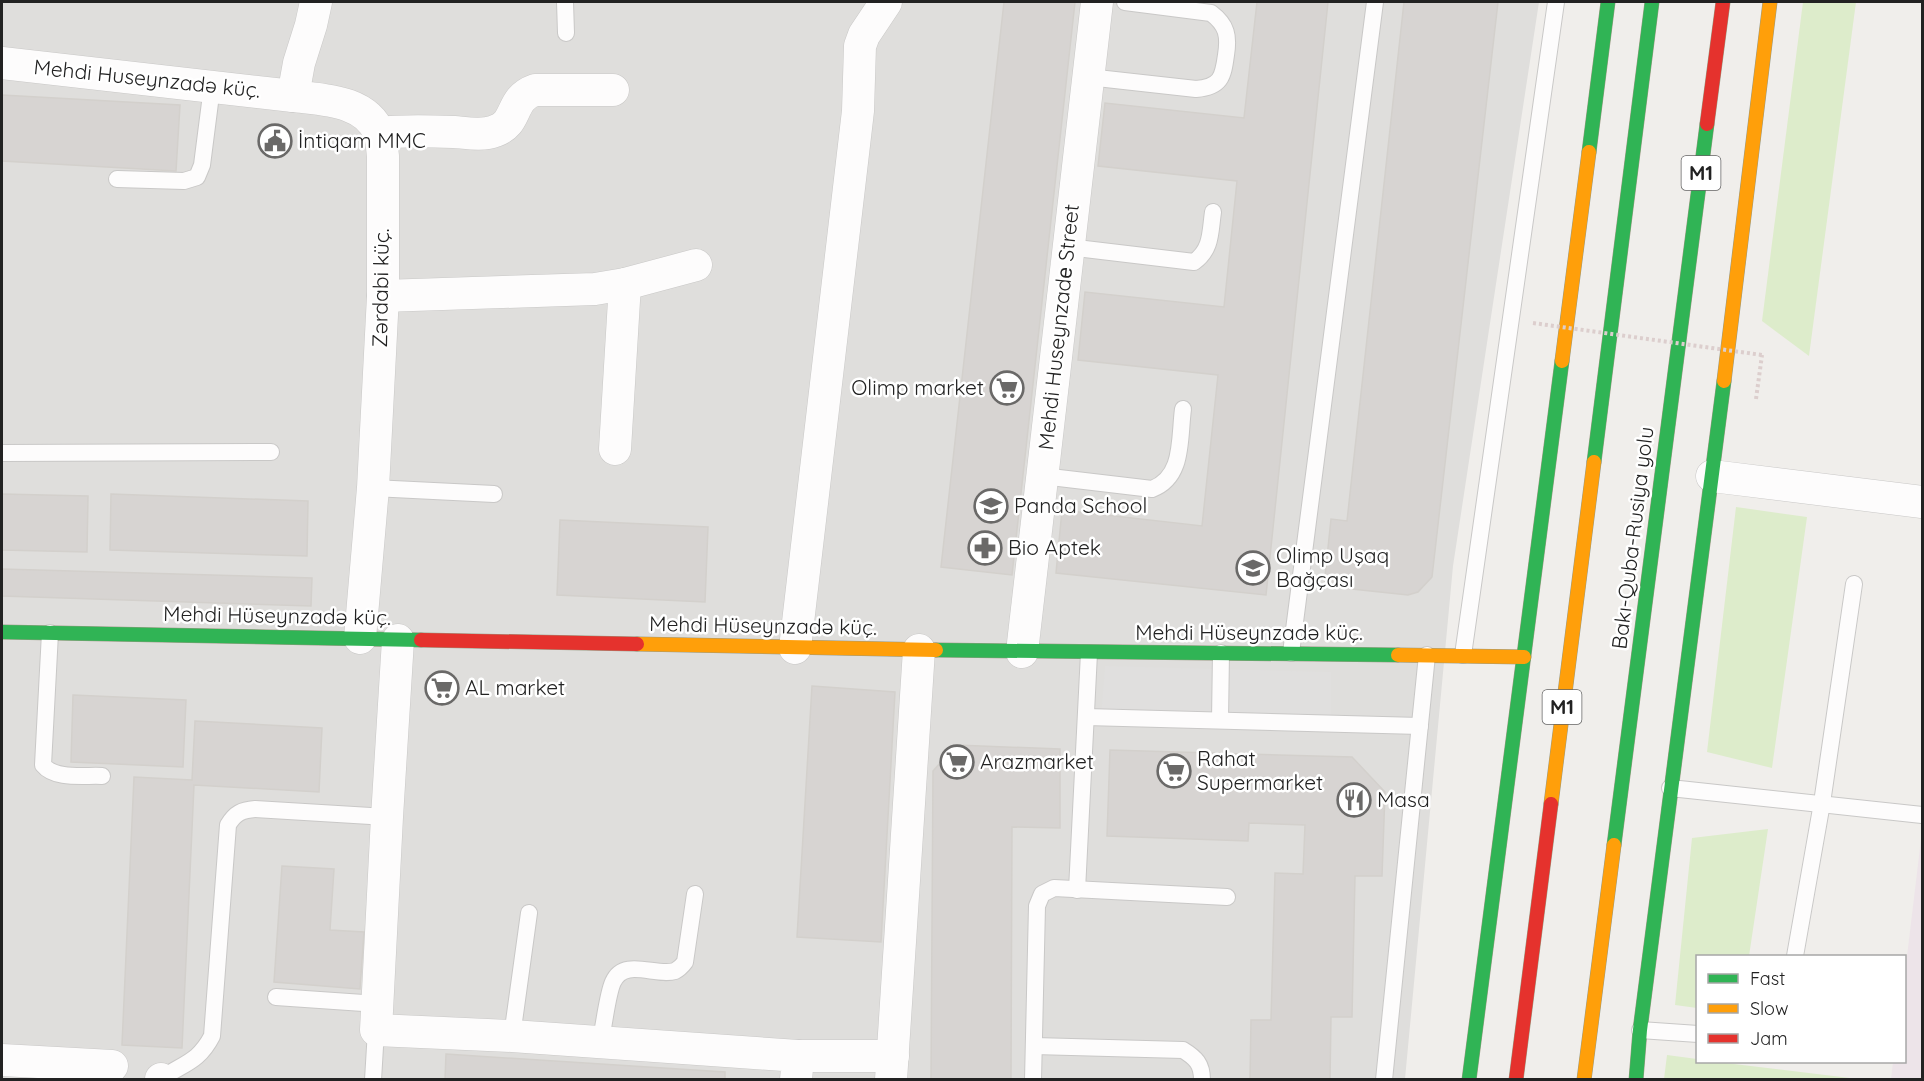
<svg xmlns="http://www.w3.org/2000/svg" width="1924" height="1081" font-family="Quicksand,sans-serif">
	<style>
		.residential { fill: #dfdedc }
		.industrial { fill: #ede4e9 }
		.grass { fill: #ddeccb }
		.parking { fill: #e0dfde }
		.building { fill: #d7d4d2; stroke: #d3d0cc; stroke-width: 1.5 }
		.lines { fill: none; stroke-linecap: round; stroke-linejoin: round }
		.lane-casing { stroke: #c9c8c7; stroke-width: 18 }
		.street-casing { stroke: #c9c8c7; stroke-width: 33 }
		.fast-casing { stroke: #999a82; stroke-width: 15 }
		.slow-casing { stroke: #999a82; stroke-width: 15 }
		.jam-casing { stroke: #999a82; stroke-width: 15 }
		.path { stroke: #dccecd; stroke-width: 4; stroke-dasharray: 3 3; stroke-linecap: butt }
		.lane { stroke: #fdfcfc; stroke-width: 16 }
		.street { stroke: #fdfcfc; stroke-width: 32 }
		.fast { stroke: #30b455; stroke-width: 14 }
		.slow { stroke: #ff9f0a; stroke-width: 14 }
		.jam { stroke: #e5322d; stroke-width: 14 }
		.path-bridge { stroke: #dccecd; stroke-width: 4; stroke-dasharray: 3 3; stroke-linecap: butt }
		.labels { text-anchor: middle; stroke-width: 5; stroke-linejoin: round; paint-order: stroke }
		.shield { fill: #fff; stroke: #646464; stroke-width: 1.5 }
		.shield-label { font-size: 20px; font-weight: bold; fill: #222 }
		.street-label { font-size: 21px; fill: #222; stroke: #fff }
		.poi-label { font-size: 21px; fill: #222; stroke: #fff; text-anchor: start }
	</style>
	<rect width="100%" height="100%" fill="#f0eeeb"/>
	<polygon class="residential" points="2,2 1539,2 1453,566 1405,1079 2,1080"/>
	<polygon class="industrial" points="1922,831 1922,1079 1891,1079 1893,1062 1904,1062 1905,973"/>
	<g class="grass">
		<polygon points="1803,2 1856,2 1809,356 1762,321"/>
		<polygon points="1736,507 1807,517 1772,768 1707,752"/>
		<polygon points="1768,829 1749,956 1698,956 1697,1008 1675,1005 1692,838"/>
		<polygon points="1667,1055 1697,1059 1698,1062 1717,1062 1858,1079 1664,1079"/>
	</g>
	<polygon class="parking" points="1105,666 1331,672 1331,724 1101,717"/>
	<g class="building">
		<polygon points="1004,2 1075,2 1012,575 941,567"/>
		<polygon points="1257,2 1328,2 1266,595 1056,573 1062,510 1202,526 1218,375 1078,360 1085,292 1224,307 1237,181 1098,166 1105,103 1244,118"/>
		<polygon points="1404,2 1498,2 1432,577 1418,592 1408,595 1324,586 1331,519 1347,521"/>
		<polygon points="2,95 180,105 176,171 2,161"/>
		<polygon points="2,494 88,496 87,552 2,550"/>
		<polygon points="111,494 308,501 307,556 110,550"/>
		<polygon points="560,520 708,527 705,602 557,595"/>
		<polygon points="2,569 312,578 311,606 2,596"/>
		<polygon points="812,686 895,692 881,942 797,937"/>
		<polygon points="73,695 186,700 183,767 71,762"/>
		<polygon points="195,721 322,728 319,792 194,785 182,1048 122,1045 134,777 192,780"/>
		<polygon points="956,745 1060,749 1060,828 1012,827 1011,1080 931,1080 933,771"/>
		<polygon points="1110,750 1352,757 1385,792 1382,876 1355,876 1352,1017 1331,1017 1330,1080 1250,1080 1251,1020 1271,1020 1275,873 1303,874 1305,825 1249,823 1248,841 1107,836"/>
		<polygon points="282,866 334,869 330,930 364,932 360,989 274,982"/>
		<polygon points="446,1054 725,1072 725,1080 445,1080"/>
	</g>
	<g class="lines">
		<g class="lane-casing">
			<g id="lane">
				<polyline points="565,2 566,33"/>
				<path d="M1088,77l108,12c25,-2 27,-12 30,-34 3,-19 1,-30 -15,-42l-86,-11"/>
				<polyline points="117,179 184,181 197,177 202,165 212,87"/>
				<path d="M1068,247l126,15c18,-13 16,-30 19,-50"/>
				<polyline points="2,453 271,452"/>
				<path d="M1042,476l110,13c32,-12 27,-50 31,-80"/>
				<polyline points="373,488 494,494"/>
				<path d="M50,633l-7,132c12,15 42,10 59,11"/>
				<polyline points="1291,653 1375,2"/>
				<polyline points="1463,655 1556,2"/>
				<polyline points="1086,717 1420,726"/>
				<polyline points="1220,720 1221,653"/>
				<polyline points="1670,788 1922,815"/>
				<polyline points="1077,890 1089,653"/>
				<polyline points="1795,956 1822,803 1854,584"/>
				<polyline points="276,997 378,1004"/>
				<polyline points="1640,1030 1698,1034"/>
				<polyline points="512,1036 529,913"/>
				<path d="M600,1043c4,-15 7,-48 13,-61 11,-25 43,-5 62,-11 4,-2 7,-5 10,-9l10,-68"/>
				<path d="M1034,1046l149,4c13,8 19,14 19,30"/>
				<path d="M161,1079c22,-16 37,-16 51,-43l16,-211c7,-12 14,-15 27,-16l132,8"/>
				<polyline points="373,1080 376,1030"/>
				<polyline points="1033,1080 1037,906 1042,894 1054,888 1227,897"/>
				<polyline points="1384,1080 1427,655"/>
			</g>
		</g>
		<g class="street-casing">
			<g id="street">
				<path d="M316,2l-5,23 -12,38 -6,33c30,4 73,4 86,37 3,7 3,16 4,23v140l-10,192 -13,150"/>
				<polyline points="2,63 293,96"/>
				<path d="M379,133c25,-3 50,-2 75,-1 13,1 29,4 41,-1 24,-8 14,-32 40,-41h78"/>
				<polyline points="383,296 595,289 625,284 696,265"/>
				<polyline points="615,449 625,284"/>
				<polyline points="1712,476 1922,502"/>
				<polyline points="398,640 387,817 376,1030 512,1036 798,1056 796,1080"/>
				<polyline points="795,648 858,111 860,46 864,35 886,2"/>
				<polyline points="1022,652 1097,2"/>
				<polyline points="798,1056 893,1056"/>
				<polyline points="2,1060 112,1066"/>
				<polyline points="161,1080 161,1079"/>
				<polyline points="891,1080 919,650"/>
			</g>
		</g>
		<g class="fast-casing">
			<g id="fast">
				<polyline points="1589,152 1608,2"/>
				<polyline points="1594,462 1652,2"/>
				<polyline points="2,632 421,640"/>
				<polyline points="936,650 1398,655"/>
				<polyline points="1614,845 1707,124"/>
				<polyline points="1469,1080 1562,361"/>
				<polyline points="1636,1080 1640,1030 1724,381"/>
			</g>
		</g>
		<g class="slow-casing">
			<g id="slow">
				<polyline points="1562,361 1589,152"/>
				<polyline points="1724,381 1770,2"/>
				<polyline points="637,644 936,650"/>
				<polyline points="1398,655 1524,657"/>
				<polyline points="1551,804 1594,462"/>
				<polyline points="1584,1080 1614,845"/>
			</g>
		</g>
		<g class="jam-casing">
			<g id="jam">
				<polyline points="1707,124 1723,2"/>
				<polyline points="421,640 637,644"/>
				<polyline points="1516,1080 1551,804"/>
			</g>
		</g>
		<polyline class="path" points="1756,399 1762,355"/>
		<use href="#lane" class="lane"/>
		<use href="#street" class="street"/>
		<use href="#fast" class="fast"/>
		<use href="#slow" class="slow"/>
		<use href="#jam" class="jam"/>
		<polyline class="path-bridge" points="1533,323 1762,355"/>
	</g>
	<defs>
		<g id="civic-ring" transform="scale(1.725)"><circle r="9.5" fill="#fff" stroke="#6a6968" stroke-width="1.5"/><path d="M-.6-6.5H3V-4.5H.6V-3L4-1V1h2V6H-6V1h2V-1L-.6-3ZM-1.2 2.5V6h2.4V2.5Z" fill="#6a6968"/></g>
		<g id="supermarket-ring" transform="scale(1.725)"><circle r="9.5" fill="#fff" stroke="#6a6968" stroke-width="1.5"/><path d="M-6-5.5h2.5l.6 2H6L4.5 2H-2.5L-4.4-4H-6ZM-1.5 3.2a1.3 1.3 0 1 0 .1 0ZM3 3.2a1.3 1.3 0 1 0 .1 0Z" fill="#6a6968"/></g>
		<g id="university-ring" transform="scale(1.725)"><circle r="9.5" fill="#fff" stroke="#6a6968" stroke-width="1.5"/><path d="M0-5L7-2L0 1L-7-2ZM-4 1L0 2.5L4 1V4Q0 6-4 4Z" fill="#6a6968"/></g>
		<g id="pharmacy-ring" transform="scale(1.725)"><circle r="9.5" fill="#fff" stroke="#6a6968" stroke-width="1.5"/><path d="M-2-6h4v4h4v4h-4v4h-4v-4h-4v-4h4Z" fill="#6a6968"/></g>
		<g id="school-ring" transform="scale(1.725)"><circle r="9.5" fill="#fff" stroke="#6a6968" stroke-width="1.5"/><path d="M0-5L7-2L0 1L-7-2ZM-4 1L0 2.5L4 1V4Q0 6-4 4Z" fill="#6a6968"/></g>
		<g id="restaurant-ring" transform="scale(1.725)"><circle r="9.5" fill="#fff" stroke="#6a6968" stroke-width="1.5"/><path d="M-5-6h1v4h1v-4h1v4h1v-4h1v5L-1.5 .5V6h-2V.5L-5-1ZM5-6V6H3V1.5H1.5Q1.5-4 5-6Z" fill="#6a6968"/></g>
	</defs>
	<g fill-rule="evenodd">
		<use href="#civic-ring" x="275" y="141"/>
		<use href="#supermarket-ring" x="1007" y="388"/>
		<use href="#university-ring" x="991" y="506"/>
		<use href="#pharmacy-ring" x="985" y="548"/>
		<use href="#school-ring" x="1253" y="568"/>
		<use href="#supermarket-ring" x="442" y="688"/>
		<use href="#supermarket-ring" x="957" y="762"/>
		<use href="#supermarket-ring" x="1174" y="771"/>
		<use href="#restaurant-ring" x="1354" y="800"/>
	</g>
	<g class="labels">
		<g class="shield">
			<rect x="1681.5" y="156" width="39" height="34" rx="4.5"/>
			<rect x="1542.5" y="690" width="39" height="34" rx="4.5"/>
		</g>
		<g class="shield-label">
			<text x="1701" y="180">M1</text>
			<text x="1562" y="714">M1</text>
		</g>
		<g class="street-label">
			<text transform="translate(147 79) rotate(6)" y="7">Mehdi Huseynzadə küç.</text>
			<text transform="translate(381 288) rotate(-89)" y="7">Zərdabi küç.</text>
			<text transform="translate(1059 327) rotate(-84)" y="7">Mehdi Huseynzadе Street</text>
			<text transform="translate(1633 538) rotate(-83)" y="7">Bakı-Quba-Rusiya yolu</text>
			<text transform="translate(277 616) rotate(1)" y="7">Mehdi Hüseynzadə küç.</text>
			<text transform="translate(763 626) rotate(1)" y="7">Mehdi Hüseynzadə küç.</text>
			<text x="1249" y="640">Mehdi Hüseynzadə küç.</text>
		</g>
		<g class="poi-label">
			<text x="298" y="148">İntiqam MMC</text>
			<text x="984" y="395" text-anchor="end">Olimp market</text>
			<text x="1014" y="513">Panda School</text>
			<text x="1008" y="555">Bio Aptek</text>
			<text x="1276" y="563">Olimp Uşaq<tspan x="1276" dy="24">Bağçası</tspan></text>
			<text x="465" y="695">AL market</text>
			<text x="1197" y="766">Rahat<tspan x="1197" dy="24">Supermarket</tspan></text>
			<text x="980" y="769">Arazmarket</text>
			<text x="1377" y="807">Masa</text>
		</g>
	</g>
	<rect width="1924" height="1081" fill="none" stroke="#222222" stroke-width="6"/>
	<rect x="1696" y="955" width="210" height="108" fill="#ffffff" stroke="#a7a7a7" stroke-width="1.5"/>
	<rect x="1708" y="974" width="30" height="9" fill="#30b455" stroke="#a7a7a7" stroke-width="1.5"/>
	<text x="1750" y="985" font-size="18" fill="#222222">Fast</text>
	<rect x="1708" y="1004" width="30" height="9" fill="#ff9f0a" stroke="#a7a7a7" stroke-width="1.5"/>
	<text x="1750" y="1015" font-size="18" fill="#222222">Slow</text>
	<rect x="1708" y="1034" width="30" height="9" fill="#e5322d" stroke="#a7a7a7" stroke-width="1.5"/>
	<text x="1750" y="1045" font-size="18" fill="#222222">Jam</text>
</svg>
